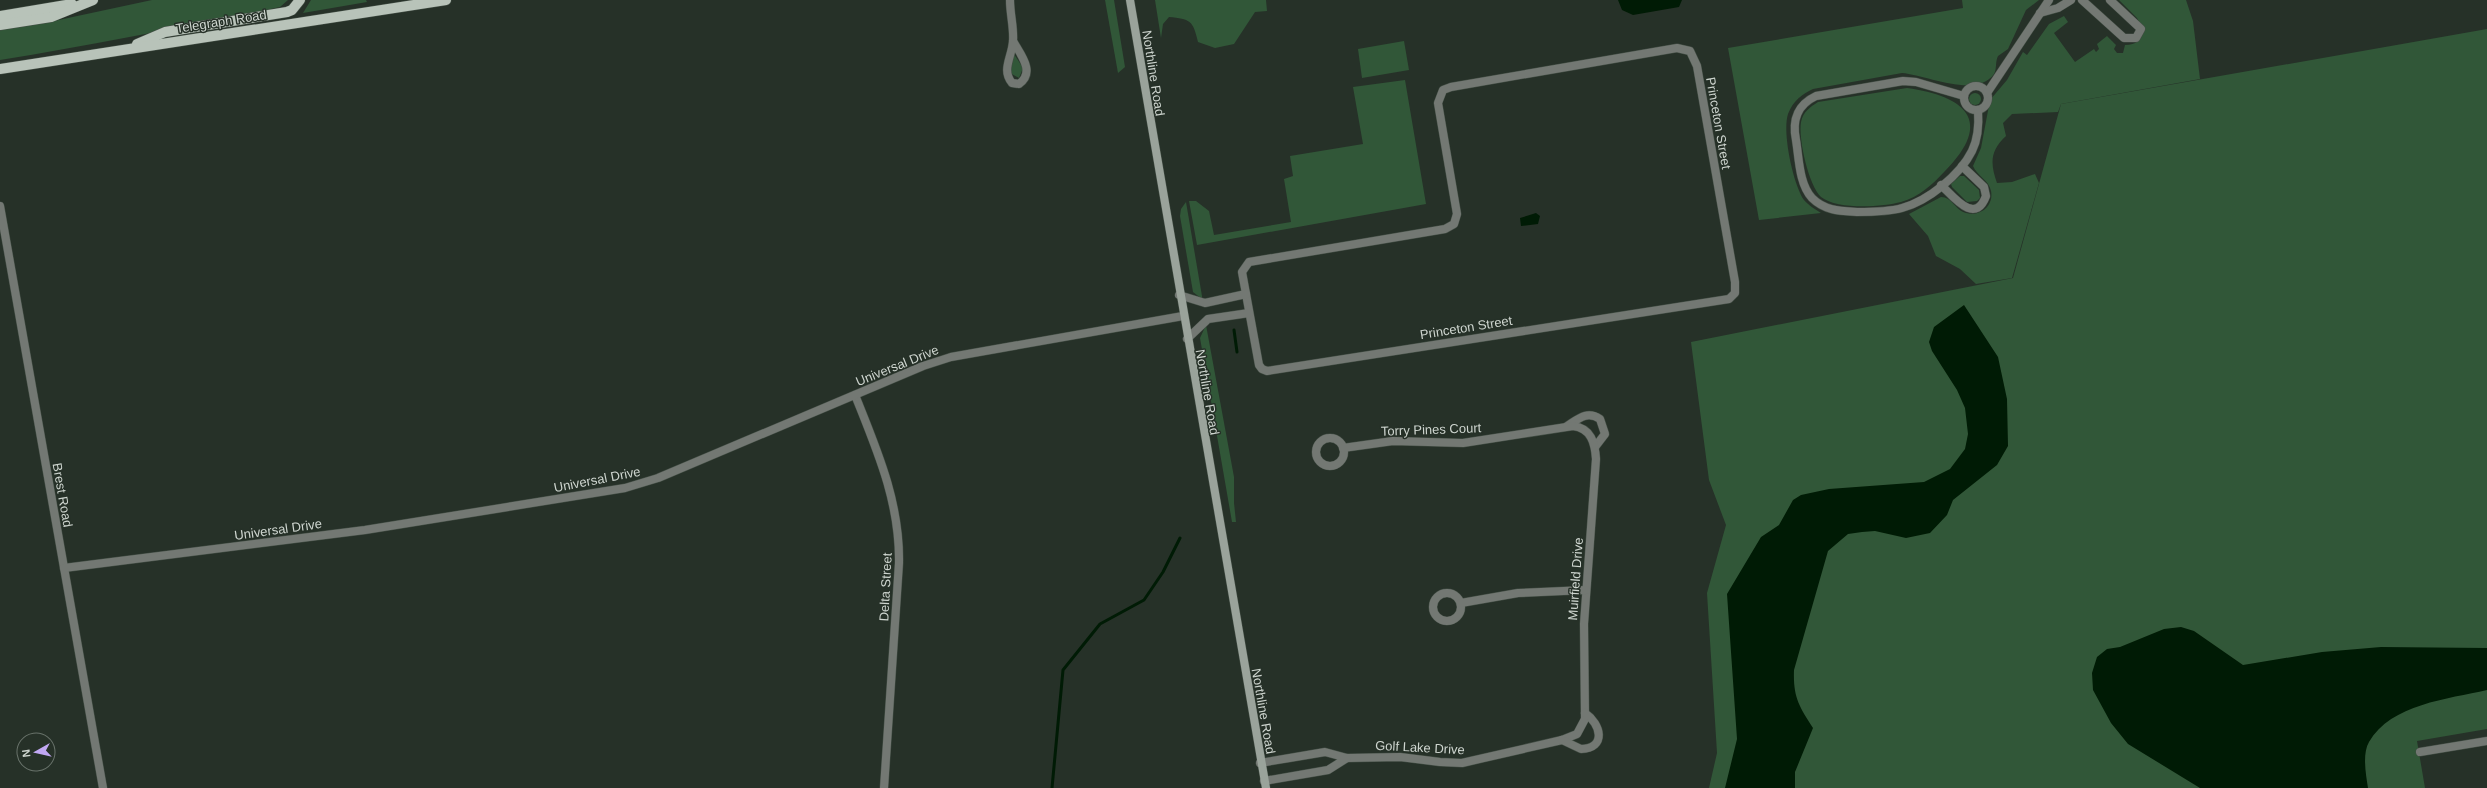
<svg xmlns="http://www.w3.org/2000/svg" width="2487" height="788" font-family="Helvetica,sans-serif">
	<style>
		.green { fill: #315738 }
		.water { fill: #001b05 }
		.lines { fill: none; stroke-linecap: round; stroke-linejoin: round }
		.stream { stroke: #001b05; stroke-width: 3 }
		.minor-casing { stroke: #444f46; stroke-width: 9 }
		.secondary-casing { stroke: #444f46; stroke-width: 9 }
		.primary-casing { stroke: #444f46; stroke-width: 11 }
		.minor { stroke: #737873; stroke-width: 8 }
		.secondary { stroke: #9aa39b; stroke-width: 8 }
		.primary { stroke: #b8c3b9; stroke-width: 10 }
		.labels { text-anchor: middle; stroke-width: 3; stroke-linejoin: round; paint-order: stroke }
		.street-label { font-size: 13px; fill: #ced5cf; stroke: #263128 }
	</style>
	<rect width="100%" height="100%" fill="#263128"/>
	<g class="green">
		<path d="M152,0h136l-8,7 -9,2v3c-91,14 -180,34 -271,48v-31l54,-8z"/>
		<polygon points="311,0 366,0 367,2 303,13"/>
		<polygon points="1105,0 1114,0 1125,67 1118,73"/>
		<path d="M1155,0h111l1,11 -12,1 -21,32 -19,4 -17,-6c-5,-22 -8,-23 -29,-25l-6,7 -2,14z"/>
		<path d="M1962,0h77l-13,10 -18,39 -10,7c-3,6 -1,13 -4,18 -18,25 -67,1 -92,-1l-89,16c-11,5 -20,12 -25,25 -6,18 5,70 16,86 4,5 11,9 17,13l-62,7 -31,-172 235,-40z"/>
		<path d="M2119,0h67l7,21 7,58 -139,25 -3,8 -46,2 -9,9 3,13c-16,15 -16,27 -9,47l15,-1 23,-8 4,9 -27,95 -36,6 -16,-15 -24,-13 -8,-20 -19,-22 32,-17c11,0 14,13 25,16 14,4 28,-7 25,-22 -2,-11 -14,-15 -18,-25l8,-18 9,-48 17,-20 16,-28 4,3 22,-31 15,-8 4,6 -14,11 21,29 19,-13 2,3 3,-3 -2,-5 10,-8 9,9 -2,4 3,4h6l2,-8c12,0 15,-5 18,-15l-6,-12z"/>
		<polygon points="2487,29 2487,729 2417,741 2425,788 1709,788 1717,753 1707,593 1726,525 1709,480 1691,342 2013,278 2061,104"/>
		<polygon points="1404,41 1409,70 1362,78 1358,49"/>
		<polygon points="1014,54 1023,68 1019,78 1010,73"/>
		<polygon points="1405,80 1426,204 1197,245 1189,201 1196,201 1209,211 1214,235 1291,222 1284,179 1293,176 1290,156 1363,144 1353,87"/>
		<path d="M1907,88c58,8 88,33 38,83 -12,13 -26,26 -44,31 -19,5 -64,8 -80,-5 -12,-11 -23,-58 -20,-75 2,-10 9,-15 17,-20z"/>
		<circle cx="1975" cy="99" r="6"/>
		<polygon points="1960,176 1964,176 1979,190 1980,198 1977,201 1967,202 1952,187 1951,184"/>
		<polygon points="1186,202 1202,296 1202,299 1193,292 1180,216 1181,209"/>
		<polygon points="1206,325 1234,477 1234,503 1236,522 1232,522 1200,338"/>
	</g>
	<g class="water">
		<polygon points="1618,0 1682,0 1679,7 1633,15 1622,10"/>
		<polygon points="1536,213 1540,216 1538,224 1521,226 1520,218"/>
		<path d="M1964,305l34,52 9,42 1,47 -11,19 -44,35 -6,15 -17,18 -24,5 -31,-7 -13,1 -14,2 -20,17 -34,119c-1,27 5,36 19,58l-18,44v16h-70l12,-49 -10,-145 34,-57 18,-12 14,-25 8,-5 28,-6 95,-7 26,-13 15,-20 3,-15 -3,-26 -8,-18 -25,-39 -3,-9 5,-15z"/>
		<path d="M2181,627l13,4 49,34 79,-13 59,-5 106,1v42c-39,9 -96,14 -118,52 -7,12 -3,33 -1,46h-168l-72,-44 -17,-21 -18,-33 -1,-17 5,-16 10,-8 13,-2 44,-18z"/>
	</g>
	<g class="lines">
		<g class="stream">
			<polyline points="1234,330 1237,352"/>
			<polyline points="1052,788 1063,670 1100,624 1144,600 1163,572 1180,538"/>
		</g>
		<g class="minor-casing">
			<g id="minor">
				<path d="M1010,0c0,14 4,28 3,41 -1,16 -12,29 -1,42l7,1c17,-12 1,-30 -6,-43"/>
				<polyline points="2082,0 2124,38 2136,38 2141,29 2110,0"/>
				<polyline points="2040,13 2058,8 2071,0"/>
				<polygon points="1677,48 1690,51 1697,66 1735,282 1735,293 1729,299 1267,371 1262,369 1259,365 1242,272 1249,262 1445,229 1454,224 1457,214 1438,103 1443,90 1451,87"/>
				<circle cx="1976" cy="98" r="12"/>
				<polyline points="1987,93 2049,0"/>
				<path d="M1964,96l-48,-14 -13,-1 -87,15c-19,9 -24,24 -20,44 3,18 3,44 16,58 13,13 29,13 45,14 15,0 31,0 45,-4 26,-7 58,-33 70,-57 6,-12 7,-27 6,-41"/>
				<path d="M1941,185c12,11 34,41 45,11l-2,-9 -22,-21"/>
				<polyline points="0,206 103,788"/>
				<polyline points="1179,295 1205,303 1246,294"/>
				<polyline points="1187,339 1208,319 1249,313"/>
				<path d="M855,395c22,55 45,107 44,168l-15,225"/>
				<path d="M1567,426c11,-7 20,-16 33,-7l5,15 -10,13"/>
				<circle cx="1330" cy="452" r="14"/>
				<path d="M1343,448l50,-7 70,2 110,-17c18,2 22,17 23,33l-12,165 1,95 -8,15 -15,6 -100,23 -22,-1 -40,-5 -53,1"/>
				<polyline points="64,568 365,530 625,488 658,478 923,366 951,357 1183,316"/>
				<circle cx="1447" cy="607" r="14"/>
				<polyline points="1461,603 1518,593 1586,590"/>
				<path d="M1562,740l19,9c26,-1 20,-25 4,-36"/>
				<polyline points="2420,752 2487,741"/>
				<polyline points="1260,763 1325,752 1347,758 1328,770 1264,781"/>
			</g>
		</g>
		<g class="secondary-casing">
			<polyline id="secondary" points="1130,0 1266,788"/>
		</g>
		<g class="primary-casing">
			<g id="primary">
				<polyline points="0,16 72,4"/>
				<polyline points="0,25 51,17 93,0"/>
				<polyline points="137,44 165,32 287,12 292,10 300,0"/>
				<polyline points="0,69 446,0"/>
			</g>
		</g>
		<use href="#minor" class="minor"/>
		<use href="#secondary" class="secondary"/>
		<use href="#primary" class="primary"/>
	</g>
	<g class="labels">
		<g class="street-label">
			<text transform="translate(221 21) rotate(-9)" y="5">Telegraph Road</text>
			<text transform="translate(1154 73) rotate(81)" y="5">Northline Road</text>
			<text transform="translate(1719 123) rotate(80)" y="5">Princeton Street</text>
			<text transform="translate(1466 327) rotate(-9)" y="5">Princeton Street</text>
			<text transform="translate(897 365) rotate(-22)" y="5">Universal Drive</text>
			<text transform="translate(1208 392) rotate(80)" y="5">Northline Road</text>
			<text transform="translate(1431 429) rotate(-2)" y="5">Torry Pines Court</text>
			<text transform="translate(597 479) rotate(-11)" y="5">Universal Drive</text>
			<text transform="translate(63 495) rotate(80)" y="5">Brest Road</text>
			<text transform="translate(278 529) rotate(-8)" y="5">Universal Drive</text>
			<text transform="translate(1575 579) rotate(-86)" y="5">Muirfield Drive</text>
			<text transform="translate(885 587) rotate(-87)" y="5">Delta Street</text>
			<text transform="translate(1264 711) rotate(80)" y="5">Northline Road</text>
			<text transform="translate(1420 747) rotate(3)" y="5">Golf Lake Drive</text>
		</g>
	</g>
	<g transform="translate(36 752) rotate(262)"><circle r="19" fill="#263128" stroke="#69736b"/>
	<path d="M0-3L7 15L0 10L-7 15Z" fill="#c1a8f3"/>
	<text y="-6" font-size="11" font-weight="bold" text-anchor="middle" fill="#ced5cf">N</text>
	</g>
</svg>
